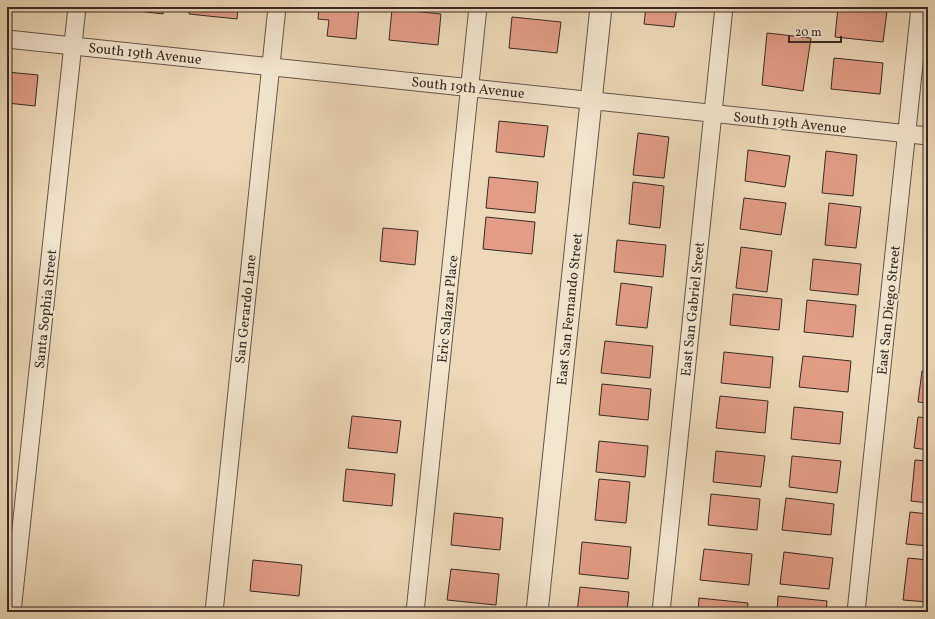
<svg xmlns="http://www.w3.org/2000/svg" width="935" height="619" font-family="Vollkorn,serif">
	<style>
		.building { fill: #e39d86; stroke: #382b25 }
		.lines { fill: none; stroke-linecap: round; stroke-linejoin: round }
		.minor-casing { stroke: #65564a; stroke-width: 19 }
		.tertiary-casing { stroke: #65564a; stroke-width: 23 }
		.minor { stroke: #f3e6d0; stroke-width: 17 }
		.tertiary { stroke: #f3e6d0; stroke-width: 21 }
		.labels { text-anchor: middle; stroke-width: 3.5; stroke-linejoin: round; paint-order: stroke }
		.street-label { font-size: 14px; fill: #382b25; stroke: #f3e6d0 }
	</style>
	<rect width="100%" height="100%" fill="#edd9b7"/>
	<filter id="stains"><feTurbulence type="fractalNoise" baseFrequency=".005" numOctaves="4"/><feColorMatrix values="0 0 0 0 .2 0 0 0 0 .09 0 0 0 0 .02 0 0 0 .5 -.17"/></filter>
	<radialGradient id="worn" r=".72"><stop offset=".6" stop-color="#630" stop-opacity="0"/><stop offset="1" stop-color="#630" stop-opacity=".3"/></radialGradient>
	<g class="building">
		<polygon points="114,7 164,7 163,14 114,8"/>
		<polygon points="189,7 238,7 237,19 189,14"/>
		<polygon points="319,7 359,7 356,39 327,36 329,20 318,19"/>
		<polygon points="646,7 677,7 674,27 644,24"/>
		<polygon points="838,7 851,7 887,11 883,42 835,37"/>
		<polygon points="392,9 441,14 438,45 389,40"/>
		<polygon points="512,17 561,22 557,53 509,48"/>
		<polygon points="767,33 811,38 803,91 762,85"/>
		<polygon points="834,58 883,63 880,94 831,89"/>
		<polygon points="7,72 38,75 35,106 7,103"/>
		<polygon points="499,121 548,126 544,157 496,152"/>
		<polygon points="638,133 669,137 664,178 633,175"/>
		<polygon points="748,150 790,156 785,187 745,181"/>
		<polygon points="826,151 857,155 853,196 822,193"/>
		<polygon points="489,177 538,182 535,213 486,208"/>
		<polygon points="633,182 664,186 660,228 629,224"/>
		<polygon points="744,198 786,203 781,235 740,229"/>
		<polygon points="829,203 861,207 856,248 825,245"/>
		<polygon points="486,217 535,222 532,254 483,249"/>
		<polygon points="383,228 418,231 415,265 380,261"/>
		<polygon points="617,240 666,245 663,277 614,272"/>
		<polygon points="741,247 772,251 767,292 736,288"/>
		<polygon points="813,259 861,264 858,295 810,290"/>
		<polygon points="621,283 652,287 647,328 616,325"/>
		<polygon points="733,294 782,299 779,330 730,325"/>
		<polygon points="807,300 856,305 853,337 804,332"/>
		<polygon points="928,328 928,347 926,347"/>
		<polygon points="605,341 653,346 650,378 601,373"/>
		<polygon points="724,352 773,357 770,388 721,383"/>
		<polygon points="803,356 851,361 848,392 799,387"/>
		<polygon points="922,371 928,371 928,403 918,402"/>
		<polygon points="602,384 651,389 648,420 599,415"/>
		<polygon points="720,396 768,401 765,433 716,428"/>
		<polygon points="794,407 843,412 840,444 791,439"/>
		<polygon points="352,416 401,421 397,453 348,448"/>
		<polygon points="918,417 928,418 928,450 914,448"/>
		<polygon points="599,441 648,446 645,477 596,472"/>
		<polygon points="716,451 765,456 761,487 713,482"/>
		<polygon points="792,456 841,461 837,493 789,487"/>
		<polygon points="915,460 928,461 928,503 911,501"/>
		<polygon points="346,469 395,474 392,506 343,501"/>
		<polygon points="599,479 630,482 626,523 595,520"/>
		<polygon points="711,494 760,499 757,530 708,525"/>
		<polygon points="786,498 834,504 831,535 782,530"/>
		<polygon points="910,512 928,514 928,546 906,544"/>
		<polygon points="454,513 503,518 500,550 451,545"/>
		<polygon points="582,542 631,547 628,579 579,574"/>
		<polygon points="704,549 752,554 749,585 700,580"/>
		<polygon points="784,552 833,558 829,589 780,584"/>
		<polygon points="908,558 928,560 928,602 903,600"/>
		<polygon points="253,560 302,565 299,596 250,591"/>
		<polygon points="451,569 499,574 496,605 447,600"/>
		<polygon points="580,587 629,592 627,612 577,612"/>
		<polygon points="778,596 827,601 826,612 777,612"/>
		<polygon points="699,598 748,603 747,612 698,612"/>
		<polygon points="901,608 928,612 900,612"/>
	</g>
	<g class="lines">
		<g class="minor-casing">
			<g id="minor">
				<polyline points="7,39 928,136"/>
				<polyline points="12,612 77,7"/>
				<polyline points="214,612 277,7"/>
				<polyline points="415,612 478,7"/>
				<polyline points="661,612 724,7"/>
				<polyline points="856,612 920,7"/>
			</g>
		</g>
		<g class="tertiary-casing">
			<polyline id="tertiary" points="537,612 601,7"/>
		</g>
		<use href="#minor" class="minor"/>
		<use href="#tertiary" class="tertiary"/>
	</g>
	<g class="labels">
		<g class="street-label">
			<text transform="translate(145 53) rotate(6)" y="5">South 19th Avenue</text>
			<text transform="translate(468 87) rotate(6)" y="5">South 19th Avenue</text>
			<text transform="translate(790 122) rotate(6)" y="5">South 19th Avenue</text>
			<text transform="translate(45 309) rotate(-84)" y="5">Santa Sophia Street</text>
			<text transform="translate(245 309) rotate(-84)" y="5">San Gerardo Lane</text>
			<text transform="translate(447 309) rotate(-84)" y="5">Eric Salazar Place</text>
			<text transform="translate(569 309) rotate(-84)" y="5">East San Fernando Street</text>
			<text transform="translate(692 309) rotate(-84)" y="5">East San Gabriel Sreet</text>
			<text transform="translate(888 310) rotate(-84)" y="5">East San Diego Street</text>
		</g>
	</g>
	<rect width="935" height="619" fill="none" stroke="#edd9b7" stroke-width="24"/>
	<rect x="8" y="8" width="919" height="603" fill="none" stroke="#382b25" stroke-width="2"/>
	<rect x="12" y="12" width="911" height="595" fill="none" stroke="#382b25"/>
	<path d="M789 36v6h52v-6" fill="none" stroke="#382b25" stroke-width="2"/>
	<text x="795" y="36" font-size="12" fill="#382b25" stroke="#f3e6d0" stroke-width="3" paint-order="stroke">20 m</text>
	<rect width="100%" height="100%" filter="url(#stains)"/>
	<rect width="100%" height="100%" fill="url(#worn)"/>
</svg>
